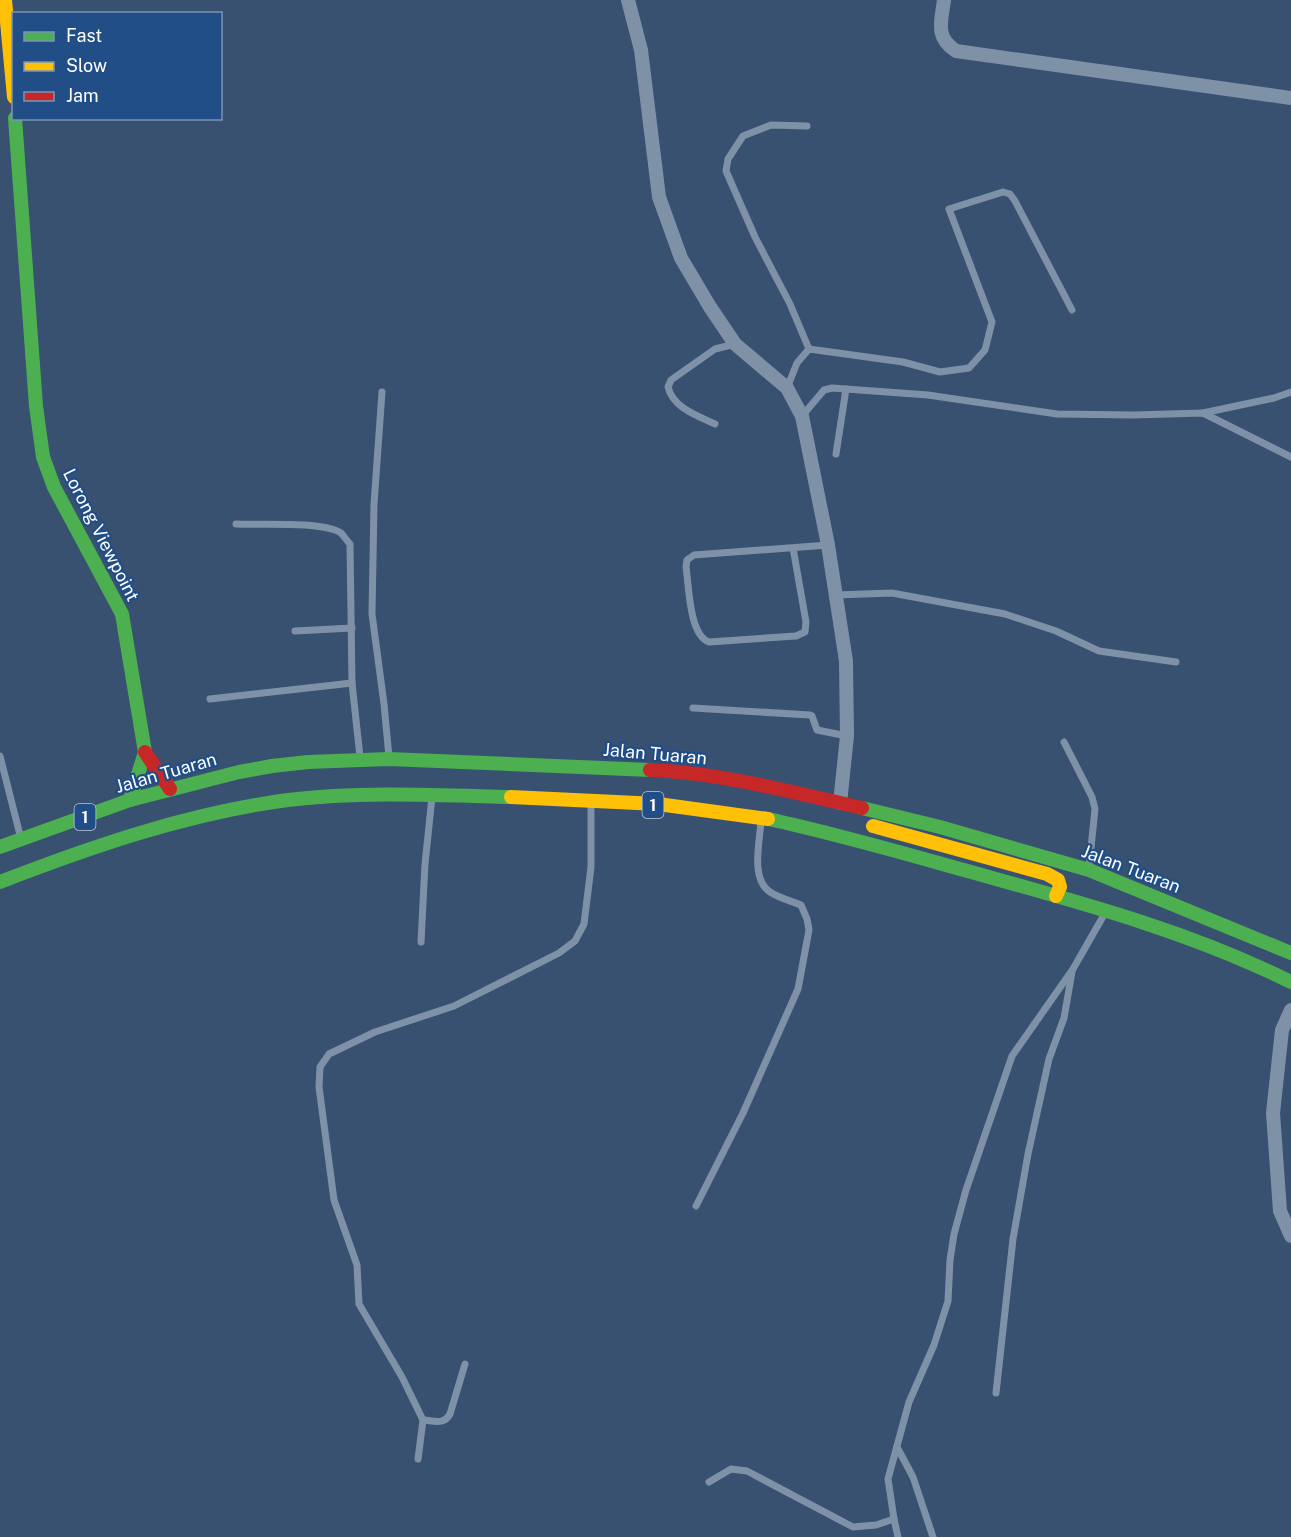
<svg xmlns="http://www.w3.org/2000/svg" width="1291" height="1537" font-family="'Public Sans',sans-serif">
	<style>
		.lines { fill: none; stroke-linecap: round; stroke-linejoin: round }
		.lane { stroke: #7f91a6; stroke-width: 7 }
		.street { stroke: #7f91a6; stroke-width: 14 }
		.fast { stroke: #4caf50; stroke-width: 14 }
		.slow { stroke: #ffc107; stroke-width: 14 }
		.jam { stroke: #c62828; stroke-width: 14 }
		.labels { text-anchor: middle; stroke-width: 4.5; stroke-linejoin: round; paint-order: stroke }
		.shield { fill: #214e87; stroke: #bccadb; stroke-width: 1.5 }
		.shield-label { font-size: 16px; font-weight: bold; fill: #fff }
		.street-label { font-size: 18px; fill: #fff; stroke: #214e87 }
	</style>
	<rect width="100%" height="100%" fill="#385170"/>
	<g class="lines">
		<g class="lane">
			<polyline points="807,126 771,125 743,136 728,159 726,171 755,237 790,304 809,349"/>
			<polyline points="787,388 797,363 809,349 903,362 940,372 969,368 985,350 992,322 949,209 1003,192 1010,194 1015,201 1072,310"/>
			<polyline points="382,392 374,504 372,614 384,704 389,757"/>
			<polyline points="1203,413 1274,398 1291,392"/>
			<polyline points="802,416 824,390 832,388 928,395 1057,414 1134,415 1203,413 1291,457"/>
			<path d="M715,424c-17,-8 -42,-16 -47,-37l3,-7 44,-31 20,-5"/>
			<polyline points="836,454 846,389"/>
			<path d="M236,524c24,1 86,-3 105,9 3,3 6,8 9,11l2,139 8,74"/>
			<path d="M793,548l13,74 -1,10 -9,4 -87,6c-20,-7 -20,-56 -23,-75l1,-7 7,-5 134,-10"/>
			<polyline points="836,595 892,593 1005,614 1056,631 1099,651 1176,662"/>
			<polyline points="295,631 352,628"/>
			<polyline points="210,699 352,683"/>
			<polyline points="693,708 810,715 812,716 817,730 847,736"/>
			<polyline points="1064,742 1092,797 1095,809 1089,867"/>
			<polyline points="0,756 20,835"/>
			<polyline points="421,942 425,864 432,797"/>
			<path d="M696,1206l47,-93 55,-124 11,-59 -2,-11 -6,-14c-10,-4 -22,-7 -31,-13 -20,-13 -10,-51 -9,-71"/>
			<polyline points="996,1393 1013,1239 1028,1154 1049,1059 1064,1018 1072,972"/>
			<path d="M423,1420c12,1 21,5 27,-6l15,-50"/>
			<polyline points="897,1447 913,1477 933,1537"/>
			<polyline points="418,1459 423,1420 402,1377 359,1304 357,1265 334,1200 319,1087 320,1067 329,1054 375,1032 454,1006 559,953 575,941 584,924 591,867 591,802"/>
			<polyline points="709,1482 731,1469 747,1471 853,1527 876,1525 894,1519 888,1479 909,1402 934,1345 948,1301 950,1260 954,1234 966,1190 1012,1056 1073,969 1105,913"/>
			<polyline points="894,1519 898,1537"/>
		</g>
		<g class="street">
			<polyline points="628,0 641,50 659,197 681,258 710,307 735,344 787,388 802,416 828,545 846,661 847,736 840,803"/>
			<path d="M944,0c-3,23 -9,37 12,51l335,47"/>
			<polyline points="1291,1010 1282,1030 1273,1113 1280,1211 1291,1236"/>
		</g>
		<g class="fast">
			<polyline points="15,118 36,406 43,457 54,487 122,614 145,752 130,800"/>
			<polyline points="862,808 940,827 1089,870 1291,953"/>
			<path d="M768,819c75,16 148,38 221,58 104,29 205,57 302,105"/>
			<polyline points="0,847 130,800 239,772 272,766 308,762 389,759 650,770"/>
			<path d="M0,882c93,-36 189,-69 288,-82 74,-9 149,-5 223,-3"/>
		</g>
		<g class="slow">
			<polyline points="5,0 14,97"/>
			<polyline points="511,797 658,804 768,819"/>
			<polyline points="873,826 1047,874 1058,880 1060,887 1056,896"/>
		</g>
		<g class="jam">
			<polyline points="145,752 170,789"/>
			<path d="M650,770c71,3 142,22 212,38"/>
		</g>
	</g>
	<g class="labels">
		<g class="shield">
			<rect x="642.5" y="792" width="21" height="26" rx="4.5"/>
			<rect x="74.5" y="804" width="21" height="26" rx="4.5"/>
		</g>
		<g class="shield-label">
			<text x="653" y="811">1</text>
			<text x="85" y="823">1</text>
		</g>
		<g class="street-label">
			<text transform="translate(101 535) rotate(63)" y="6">Lorong Viewpoint</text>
			<text transform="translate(655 754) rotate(5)" y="6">Jalan Tuaran</text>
			<text transform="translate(166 773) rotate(-16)" y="6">Jalan Tuaran</text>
			<text transform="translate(1131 869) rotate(21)" y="6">Jalan Tuaran</text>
		</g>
	</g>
	<rect x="12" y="12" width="210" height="108" fill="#214e87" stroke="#7a95b7" stroke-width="1.5"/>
	<rect x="24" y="32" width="30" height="9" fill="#4caf50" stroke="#7a95b7" stroke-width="1.5"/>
	<text x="66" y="42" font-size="18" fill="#ffffff">Fast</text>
	<rect x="24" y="62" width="30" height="9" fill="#ffc107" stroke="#7a95b7" stroke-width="1.5"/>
	<text x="66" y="72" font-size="18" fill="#ffffff">Slow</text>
	<rect x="24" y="92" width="30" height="9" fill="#c62828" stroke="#7a95b7" stroke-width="1.5"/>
	<text x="66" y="102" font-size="18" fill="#ffffff">Jam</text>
</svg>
